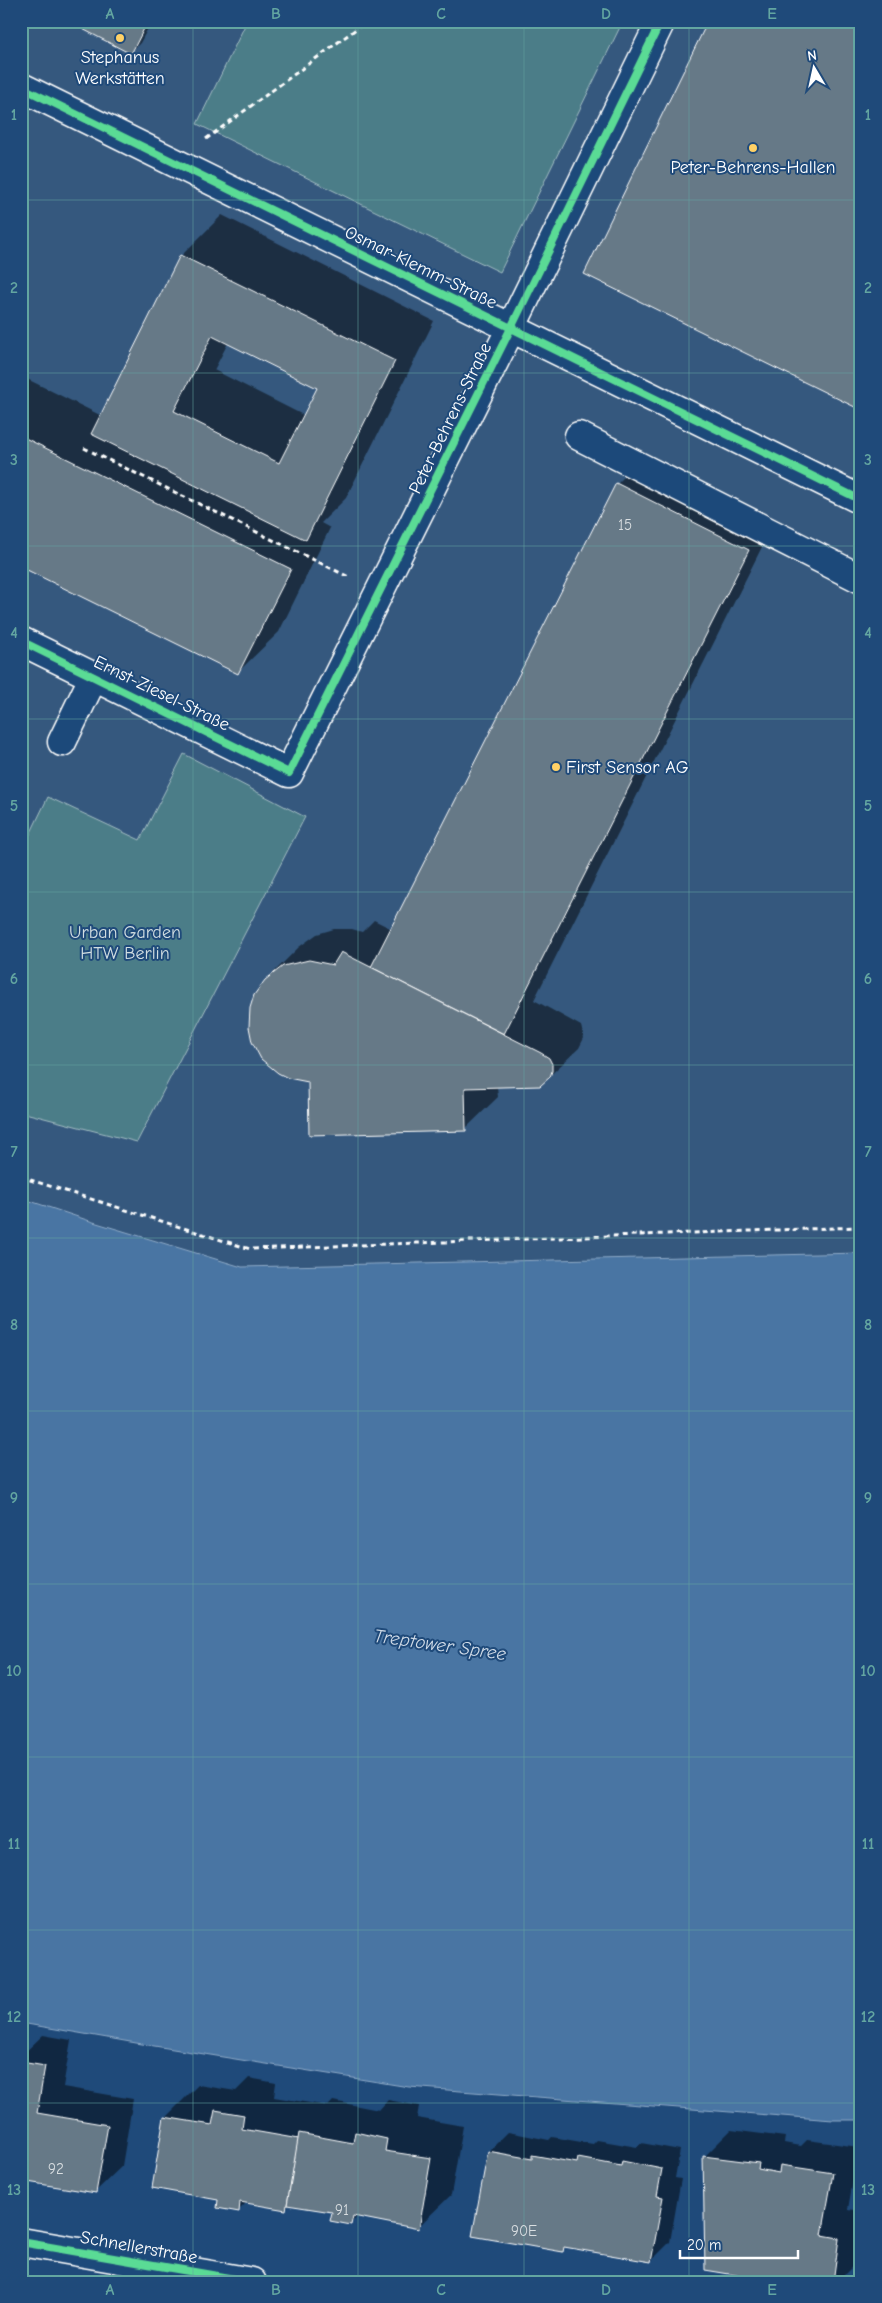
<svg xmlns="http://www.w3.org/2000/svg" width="882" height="2303" font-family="'Comic Neue',sans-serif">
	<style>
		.built { fill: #34587e }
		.green { fill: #4b7d88; stroke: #a5bec4 }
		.water { fill: #4874a3; stroke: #91acc8 }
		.shadow { fill: #0007; fill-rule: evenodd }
		.building { fill: #667987; stroke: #fff; fill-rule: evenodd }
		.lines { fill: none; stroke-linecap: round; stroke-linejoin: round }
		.minor-casing { stroke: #fff; stroke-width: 31 }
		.major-casing { stroke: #fff; stroke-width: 31 }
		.path { stroke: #fff; stroke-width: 3; stroke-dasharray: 5 4; stroke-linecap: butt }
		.minor { stroke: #1f4a7a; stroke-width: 28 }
		.major { stroke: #1f4a7a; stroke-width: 28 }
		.cycleway-casing { stroke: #1f4a7a; stroke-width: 11 }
		.cycleway { stroke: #5adb95; stroke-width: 8 }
		.grid { fill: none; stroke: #63a6a1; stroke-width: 1; stroke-opacity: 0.55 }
		.poi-dot { fill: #ffd166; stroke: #1f4a7a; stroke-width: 2 }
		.labels { text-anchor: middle; stroke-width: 4; stroke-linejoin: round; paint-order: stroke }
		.number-label { font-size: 15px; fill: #d9dee1 }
		.poi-label { font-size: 18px; fill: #fff; stroke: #1f4a7a }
		.street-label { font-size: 18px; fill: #fff; stroke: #1f4a7a }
		.park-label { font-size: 18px; fill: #d2dee1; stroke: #1f4a7a }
		.water-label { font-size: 19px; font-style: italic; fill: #d1dce8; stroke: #1f4a7a }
		.neatline { fill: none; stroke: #63a6a1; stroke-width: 2 }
		.grid-label { font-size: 16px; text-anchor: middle; font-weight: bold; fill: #63a6a1 }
	</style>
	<rect width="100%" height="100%" fill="#1f4a7a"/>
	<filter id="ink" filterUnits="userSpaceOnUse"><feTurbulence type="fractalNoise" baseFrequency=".02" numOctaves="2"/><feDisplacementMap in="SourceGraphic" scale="10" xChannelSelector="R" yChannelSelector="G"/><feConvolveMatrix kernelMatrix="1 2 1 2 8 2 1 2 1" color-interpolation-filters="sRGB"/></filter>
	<g filter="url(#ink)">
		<polygon class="built" points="21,21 247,21 198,124 500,272 623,21 861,21 861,1253 242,1267 90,1221 21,1198"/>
		<g class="green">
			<polygon points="247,21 623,21 500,272 197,124"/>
			<polygon points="184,754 305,817 137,1142 21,1112 21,853 48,797 140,840"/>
		</g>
		<polygon class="water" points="21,1198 90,1221 242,1267 861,1253 861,2120 833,2120 409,2087 142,2044 21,2023"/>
		<g class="shadow">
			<polygon points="70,21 152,21 140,43 131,52"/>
			<path d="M222,215l212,106 -88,177 -25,25 9,5 -51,104 -41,40 -217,-106v-190l81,40 79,-160zM228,343l91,45 -14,28 -91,-46z"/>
			<polygon points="643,458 774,523 534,1000 581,1026 584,1038 579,1048 540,1085 497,1086 498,1097 465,1129 309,1081 266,980 299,947 317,934 334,929 352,929 362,932 374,920 392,929 617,484"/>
			<polygon points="43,2035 71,2040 63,2087 133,2099 122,2166 95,2192 21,2179 21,2056"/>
			<polygon points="249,2078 276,2083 274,2097 328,2106 333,2101 379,2110 388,2100 419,2106 417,2118 463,2126 451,2195 418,2227 358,2216 351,2223 334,2211 290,2204 285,2209 247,2202 238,2211 220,2199 154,2187 166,2117 198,2085 236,2091"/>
			<polygon points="731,2130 785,2137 784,2143 801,2146 807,2140 859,2147 848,2209 861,2211 861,2282 857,2262 837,2282 786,2282 706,2269 705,2156"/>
			<polygon points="508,2132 549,2140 552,2137 593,2144 597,2140 637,2147 641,2143 680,2150 675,2178 681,2179 670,2242 651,2261 567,2246 562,2251 474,2235 489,2151"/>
		</g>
		<g class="building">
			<polygon points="67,21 148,21 131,54"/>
			<polygon points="708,21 861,21 861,410 584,274"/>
			<path d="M180,255l215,106 -89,179 -215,-106zM212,336l105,52 -38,75 -105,-52z"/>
			<polygon points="21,436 291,569 238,674 21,567"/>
			<polygon points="616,483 749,550 504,1034 371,967"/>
			<polygon points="341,952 541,1053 549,1058 552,1064 552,1071 550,1077 540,1086 465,1088 466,1131 309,1135 308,1082 288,1078 278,1073 261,1059 252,1042 249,1027 250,1008 254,995 265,980 283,966 309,960 333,965"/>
			<polygon points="21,2062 45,2066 37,2113 108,2125 96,2193 21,2181"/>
			<polygon points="215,2110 244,2115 242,2129 299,2139 286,2210 240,2202 239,2212 217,2208 218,2200 152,2188 164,2117 212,2125"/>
			<polygon points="355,2132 387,2139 385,2151 431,2158 419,2229 353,2216 351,2225 330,2221 332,2212 287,2205 299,2133 353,2143"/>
			<polygon points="488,2151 532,2159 532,2155 577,2163 578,2158 621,2166 622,2161 662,2169 657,2196 663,2197 651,2262 564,2247 563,2252 472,2236"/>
			<polygon points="703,2156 759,2163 758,2169 779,2173 780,2165 833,2173 822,2235 839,2238 833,2282 778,2282 705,2270"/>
			<polygon points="861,2233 861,2282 853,2282"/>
		</g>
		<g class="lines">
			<g class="minor-casing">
				<g id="minor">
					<polyline points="21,87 861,500"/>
					<polyline points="579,436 861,579"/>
					<polyline points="21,641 289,773 511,328 661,21"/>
					<polyline points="62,742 94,676"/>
				</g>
			</g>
			<g class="major-casing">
				<polyline id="major" points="21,2242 252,2282"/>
			</g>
			<g class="path">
				<polyline points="206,139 367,21"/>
				<polyline points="84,448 349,577"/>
				<polyline points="21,1177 250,1249 861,1227"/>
			</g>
			<use href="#minor" class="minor"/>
			<use href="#major" class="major"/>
			<g class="cycleway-casing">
				<g id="cycleway">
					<polyline points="21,87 861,500"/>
					<polyline points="21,641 289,773 511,328 661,21"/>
					<polyline points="21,2242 252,2282"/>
				</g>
			</g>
			<use href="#cycleway" class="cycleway"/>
		</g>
	</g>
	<path class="grid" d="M193,21v2261M358,21v2261M524,21v2261M689,21v2261M21,200h840M21,373h840M21,546h840M21,719h840M21,892h840M21,1065h840M21,1238h840M21,1411h840M21,1584h840M21,1757h840M21,1930h840M21,2103h840"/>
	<g class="poi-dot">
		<circle cx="120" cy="38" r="5"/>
		<circle cx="753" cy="148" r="5"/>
		<circle cx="556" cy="767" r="5"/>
	</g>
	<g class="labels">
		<g class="number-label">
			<text x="625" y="530">15</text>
			<text x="56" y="2174">92</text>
			<text x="342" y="2215">91</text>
			<text x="524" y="2236">90E</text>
		</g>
		<g class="poi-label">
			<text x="120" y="63">Stephanus<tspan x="120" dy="21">Werkstätten</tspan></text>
			<text x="753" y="173">Peter-Behrens-Hallen</text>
			<text x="566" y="773" text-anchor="start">First Sensor AG</text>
		</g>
		<g class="street-label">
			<text transform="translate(421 267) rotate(26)" y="6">Osmar-Klemm-Straße</text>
			<text transform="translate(450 418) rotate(-64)" y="6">Peter-Behrens-Straße</text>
			<text transform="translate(162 693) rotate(26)" y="6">Ernst-Ziesel-Straße</text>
			<text transform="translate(139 2247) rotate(10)" y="6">Schnellerstraße</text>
		</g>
		<g class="park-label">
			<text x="125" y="938">Urban Garden<tspan x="125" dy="21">HTW Berlin</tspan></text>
		</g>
		<g class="water-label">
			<text transform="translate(440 1644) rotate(8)" y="7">Treptower Spree</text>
		</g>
	</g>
	<rect width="882" height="2303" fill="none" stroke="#1f4a7a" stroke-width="55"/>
	<g transform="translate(814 68) rotate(351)" stroke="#1f4a7a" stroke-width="4" paint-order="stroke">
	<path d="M0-4L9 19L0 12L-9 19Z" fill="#ffffff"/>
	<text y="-8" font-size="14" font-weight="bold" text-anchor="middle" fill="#ffffff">N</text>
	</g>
	<path d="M680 2250v8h118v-8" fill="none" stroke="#ffffff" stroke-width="2.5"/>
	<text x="687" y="2250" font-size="15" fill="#ffffff" stroke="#1f4a7a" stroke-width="4" paint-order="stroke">20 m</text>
	<rect x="28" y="28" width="826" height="2248" class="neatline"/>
	<g class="grid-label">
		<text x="110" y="19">A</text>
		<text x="276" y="19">B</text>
		<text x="441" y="19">C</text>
		<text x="606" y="19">D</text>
		<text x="772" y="19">E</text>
		<text x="14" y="120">1</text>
		<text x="868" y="120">1</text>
		<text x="14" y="293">2</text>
		<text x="868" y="293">2</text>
		<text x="14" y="465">3</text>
		<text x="868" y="465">3</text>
		<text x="14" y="638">4</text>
		<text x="868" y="638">4</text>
		<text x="14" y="811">5</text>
		<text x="868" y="811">5</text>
		<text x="14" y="984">6</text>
		<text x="868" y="984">6</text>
		<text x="14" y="1157">7</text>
		<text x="868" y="1157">7</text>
		<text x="14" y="1330">8</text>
		<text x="868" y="1330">8</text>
		<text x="14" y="1503">9</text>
		<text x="868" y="1503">9</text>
		<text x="14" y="1676">10</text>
		<text x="868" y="1676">10</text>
		<text x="14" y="1849">11</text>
		<text x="868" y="1849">11</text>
		<text x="14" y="2022">12</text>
		<text x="868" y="2022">12</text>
		<text x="14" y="2195">13</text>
		<text x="868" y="2195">13</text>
		<text x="110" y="2295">A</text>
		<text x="276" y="2295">B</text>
		<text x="441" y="2295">C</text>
		<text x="606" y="2295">D</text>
		<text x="772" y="2295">E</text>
	</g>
</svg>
